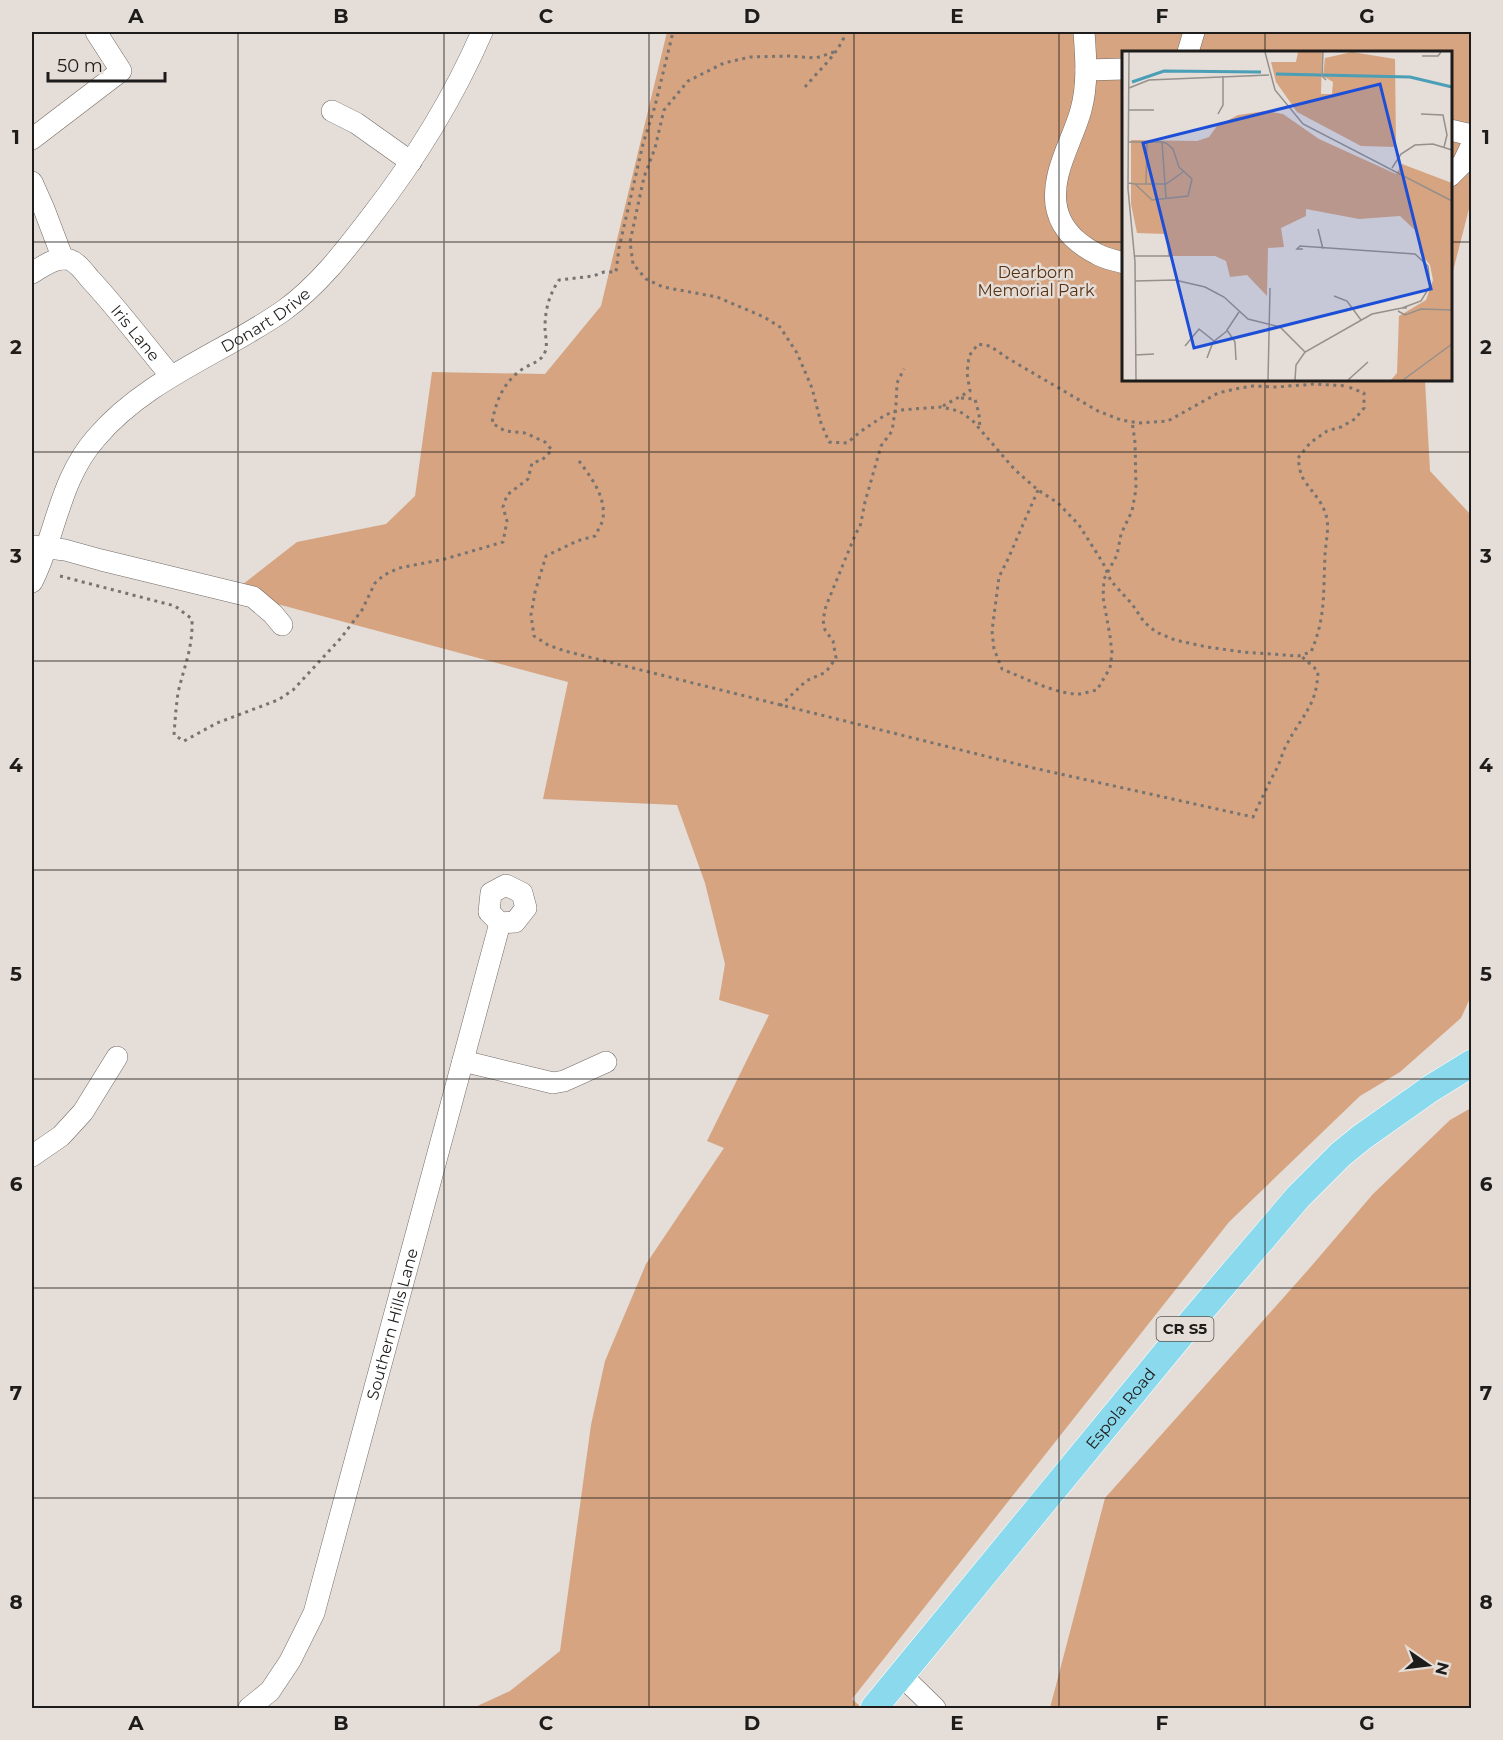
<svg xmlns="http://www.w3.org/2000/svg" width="1503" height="1740" font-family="Montserrat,sans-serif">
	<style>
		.green { fill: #d6a480 }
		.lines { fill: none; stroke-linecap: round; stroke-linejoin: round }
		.minor-casing { stroke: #726b67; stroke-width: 22 }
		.major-casing { stroke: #fff; stroke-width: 28 }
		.path { stroke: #777370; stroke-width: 3; stroke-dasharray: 3 4.5; stroke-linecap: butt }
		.minor { stroke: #fff; stroke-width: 21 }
		.major { stroke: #8bd9ec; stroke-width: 27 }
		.grid { fill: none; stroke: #1e1c1a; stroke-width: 1.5; stroke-opacity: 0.55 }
		.labels { text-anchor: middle; stroke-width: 5; stroke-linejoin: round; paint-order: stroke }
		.shield { fill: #e4ddd8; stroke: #595653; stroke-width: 1.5 }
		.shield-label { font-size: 15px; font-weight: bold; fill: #1e1c1a }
		.park-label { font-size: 16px; fill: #573111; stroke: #e4ddd8 }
		.street-label { font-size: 16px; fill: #1e1c1a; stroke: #e4ddd8 }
		.inset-river { fill: none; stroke: #4a9fb7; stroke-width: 3 }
		.inset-road { fill: none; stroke: #95908c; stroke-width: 1.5 }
		.view { fill: #1d4ed8; fill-opacity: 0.15; stroke: #1d4ed8; stroke-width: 3 }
		.inset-edge { fill: none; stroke: #1e1c1a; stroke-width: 3 }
		.neatline { fill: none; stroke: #1e1c1a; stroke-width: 2 }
		.grid-label { font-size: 20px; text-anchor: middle; font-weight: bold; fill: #1e1c1a }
	</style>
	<rect width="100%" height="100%" fill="#e4ddd8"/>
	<g class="green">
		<polygon points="667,32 1471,32 1471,201 1451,279 1450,52 1124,52 1124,380 1425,380 1430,471 1471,515 1471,996 1461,1018 1400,1072 1360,1096 1229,1222 852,1699 862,1708 473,1708 510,1691 560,1651 591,1425 605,1361 646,1264 724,1148 707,1141 769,1015 719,1000 725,964 705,883 677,805 543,799 568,682 233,592 297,542 386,524 415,496 432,372 545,374 601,306"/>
		<polygon points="1471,1108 1471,1708 1050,1708 1105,1498 1308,1270 1373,1194 1450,1120"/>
	</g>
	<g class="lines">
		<g class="minor-casing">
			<g id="minor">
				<path d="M1084,32c2,26 4,52 -3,78 -6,22 -18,43 -23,65 -9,37 6,62 39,79 8,5 18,6 27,9"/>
				<polyline points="1188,52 1194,32"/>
				<polyline points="1086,70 1124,69"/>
				<polyline points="332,111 356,123 411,162"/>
				<polyline points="1450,130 1472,135"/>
				<polyline points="32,139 121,71 96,32"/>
				<polyline points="1450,176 1463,163 1472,144"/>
				<polyline points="32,182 44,209 63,259"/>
				<path id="s1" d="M32,273c10,-6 25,-18 38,-13 8,3 15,13 20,19 29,31 54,65 81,97"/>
				<polyline points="32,546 65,550 101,560 253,597 273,614 282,625"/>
				<path id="s2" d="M32,582c24,-47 27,-102 64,-144 50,-59 125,-84 187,-127 35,-25 61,-59 87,-93 45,-58 83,-119 112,-186"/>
				<polygon points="506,885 522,893 526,908 515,922 500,923 489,912 491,893"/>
				<polyline points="463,1061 553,1083 564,1081 606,1062"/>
				<polyline points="32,1156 61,1136 83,1112 117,1057"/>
				<polyline points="902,1676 935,1708"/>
				<path id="s3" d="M249,1708l21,-17 20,-30 24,-48 186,-690"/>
			</g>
		</g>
		<g class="major-casing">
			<g id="major">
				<path id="s4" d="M874,1708l314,-382 110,-129 43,-43 21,-17 68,-48 42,-26"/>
			</g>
		</g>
		<g class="path">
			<path d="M834,52l-18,6 -27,-2 -39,1 -26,6 -36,18 -24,29 -9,38 -11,29 -14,65 3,22 13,15 17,8 54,10 47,20 16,10 17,26 15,35 9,35 8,19 18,1 13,-11 25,-17 15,-5 41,-3 18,4 13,9 43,50 23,20 20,13 21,22 24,38 8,18 21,23 12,18 12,10 19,8 32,7 36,5 55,4 13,-4c15,-35 12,-59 14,-95 0,-13 5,-29 1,-42 -4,-14 -14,-23 -22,-35 -4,-6 -5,-15 -6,-22l12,-15 17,-12 14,-4 14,-8 9,-11v-15l-18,-7"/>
			<path d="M805,87c14,-17 35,-35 41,-55"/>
			<polyline points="961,398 975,399 979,414 980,429"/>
			<polyline points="943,406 970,391 967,373 969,356 978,344 990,346 1009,359 1098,411 1121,420 1140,423 1168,421 1218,393 1235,389 1253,386 1276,387 1315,384 1347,386"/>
			<path d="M579,461c12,16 27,36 24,57 -1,6 -5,12 -8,18l-18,5 -31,15 -11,36 -4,23 3,21 14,9 17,6 464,116 224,50c8,-17 16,-34 25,-51 3,-7 5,-15 9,-22 15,-29 30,-38 31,-73l-17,-15"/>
			<path d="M1038,490l-30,69 -9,18 -7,54 2,18 8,20c20,8 54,25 75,25 6,0 14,-3 20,-4l13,-22 2,-15 -2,-17 -7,-39 1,-18 13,-24 4,-21 11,-23 4,-22 -1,-47 -3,-21"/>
			<path d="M60,576l115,30 17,13c1,30 -8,47 -14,74 -2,14 -3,28 -4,42l10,6 33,-18 61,-23 15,-10 48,-52 21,-28 13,-27 9,-8 15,-7 46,-9 58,-17 4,-21 -4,-14 4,-12 21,-16 4,-16 10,-3 10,-10 -7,-8 -20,-9 -20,-2 -13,-8c4,-23 12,-42 32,-55 8,-5 17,-6 21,-16 3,-7 0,-17 0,-24 0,-18 4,-33 14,-48l34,-4 11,-4h12l3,-24 24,-104 12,-38 18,-74"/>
			<polyline points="780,706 806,681 826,672 836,658 833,641 825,630 823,620 826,606 856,533 860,527 865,502 881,446 892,431 896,405 897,383 904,369"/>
		</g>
		<use href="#minor" class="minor"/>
		<use href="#major" class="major"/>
	</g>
	<path class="grid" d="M238,32v1676M444,32v1676M649,32v1676M854,32v1676M1059,32v1676M1265,32v20M32,242h1092M1450,242h22M1265,380v1328M32,452h1440M32,661h1440M32,870h1440M32,1079h1440M32,1288h1440M32,1498h1440"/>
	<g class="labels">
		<rect class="shield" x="1156.5" y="1317" width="57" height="24" rx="4.5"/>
		<g class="shield-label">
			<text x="1185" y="1334">CR S5</text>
		</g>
		<g class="park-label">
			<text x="1036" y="278">Dearborn<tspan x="1036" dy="18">Memorial Park</tspan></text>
		</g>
		<g class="street-label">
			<text dy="6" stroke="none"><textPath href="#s2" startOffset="366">Donart Drive</textPath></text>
			<text dy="6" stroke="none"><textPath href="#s1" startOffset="140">Iris Lane</textPath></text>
			<text dy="6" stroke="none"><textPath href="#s3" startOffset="416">Southern Hills Lane</textPath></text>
			<text dy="6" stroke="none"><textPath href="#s4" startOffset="388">Espola Road</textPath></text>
		</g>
	</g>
	<g transform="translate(1122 51)">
		<rect width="330" height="330" fill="#e4ddd8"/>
		<path d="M176,1h24l-1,42h11l1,-12 -10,-6 2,-18 27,-6 43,7 1,88 -35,-1 -64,-34 -21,-30 -5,-20h25zM144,60l17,3 36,25 77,35 6,-10 50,19v197h-61l6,-7 2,-57 27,-16 7,-20 -3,-15 -10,-12 -2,-20 -18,-17 -41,3 -53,-10v7l-25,12 3,19 -16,1 -1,48 -20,-21 -17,2 -4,-16 -11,-5h-47l-1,-22 -30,-1 -6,-29v-64l66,1 12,-4 8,-11 21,-11z" fill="#d6a480"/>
		<path class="inset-river" d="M154,23l134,3 42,10M10,31l32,-11 97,1"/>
		<path class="inset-road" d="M7,1l-1,137 7,73 1,118M143,1l10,38 28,34 149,77M201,1l-1,24 4,4M300,5h16l3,-4M7,37l20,-8 120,-5M7,59h25M96,63l5,-9v-29M299,63l22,1 4,20 -3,12M6,91h34M270,117l9,-14 14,-9 18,-1 19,6M6,132l7,1 17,16 36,-4 4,-17 -13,-12 -6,-18 -7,-6 -4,-1 4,56M13,133h31l17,-12M24,133l1,-42M196,178l5,20M181,198h-6l3,-3 115,8 13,12 2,20 -9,15 -19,7h5M12,205h38M13,230l40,-1 30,7 19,10 24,22 32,8 25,25M212,245l13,5 14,19M276,260l7,4 16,-6 31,1M63,295l14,-17 15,12M13,304l19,-1M85,307l6,-16 14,-11M114,309l-1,-18 -8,-12 12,-18M146,329l2,-92M173,329l1,-15 9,-13 67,-38 30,-6M226,329l20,-18M281,329l49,-36"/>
		<path class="view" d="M258,33l51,205 -237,59 -51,-205z"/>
		<rect width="330" height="330" class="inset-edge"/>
	</g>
	<rect width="1503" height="1740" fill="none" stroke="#e4ddd8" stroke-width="66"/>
	<g transform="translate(1428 1665) rotate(104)" stroke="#e4ddd8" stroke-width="4.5" paint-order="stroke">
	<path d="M0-4.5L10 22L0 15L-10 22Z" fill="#1e1c1a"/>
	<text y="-9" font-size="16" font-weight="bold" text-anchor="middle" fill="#1e1c1a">N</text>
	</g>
	<path d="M48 72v9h117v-9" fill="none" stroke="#1e1c1a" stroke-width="3"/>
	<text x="57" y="72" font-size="18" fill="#1e1c1a" stroke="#e4ddd8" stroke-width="4.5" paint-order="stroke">50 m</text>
	<rect x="33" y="33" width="1437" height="1674" class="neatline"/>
	<g class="grid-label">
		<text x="136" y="23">A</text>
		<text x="341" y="23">B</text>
		<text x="546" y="23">C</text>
		<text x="752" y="23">D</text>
		<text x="957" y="23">E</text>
		<text x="1162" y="23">F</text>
		<text x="1367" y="23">G</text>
		<text x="16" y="144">1</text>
		<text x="1486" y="144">1</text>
		<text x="16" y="354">2</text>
		<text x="1486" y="354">2</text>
		<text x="16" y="563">3</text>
		<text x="1486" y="563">3</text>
		<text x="16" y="772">4</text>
		<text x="1486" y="772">4</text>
		<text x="16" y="981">5</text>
		<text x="1486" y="981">5</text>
		<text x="16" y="1191">6</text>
		<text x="1486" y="1191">6</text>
		<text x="16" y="1400">7</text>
		<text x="1486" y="1400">7</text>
		<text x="16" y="1609">8</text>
		<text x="1486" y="1609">8</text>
		<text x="136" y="1730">A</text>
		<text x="341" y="1730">B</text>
		<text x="546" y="1730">C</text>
		<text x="752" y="1730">D</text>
		<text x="957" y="1730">E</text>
		<text x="1162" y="1730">F</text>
		<text x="1367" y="1730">G</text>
	</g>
</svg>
